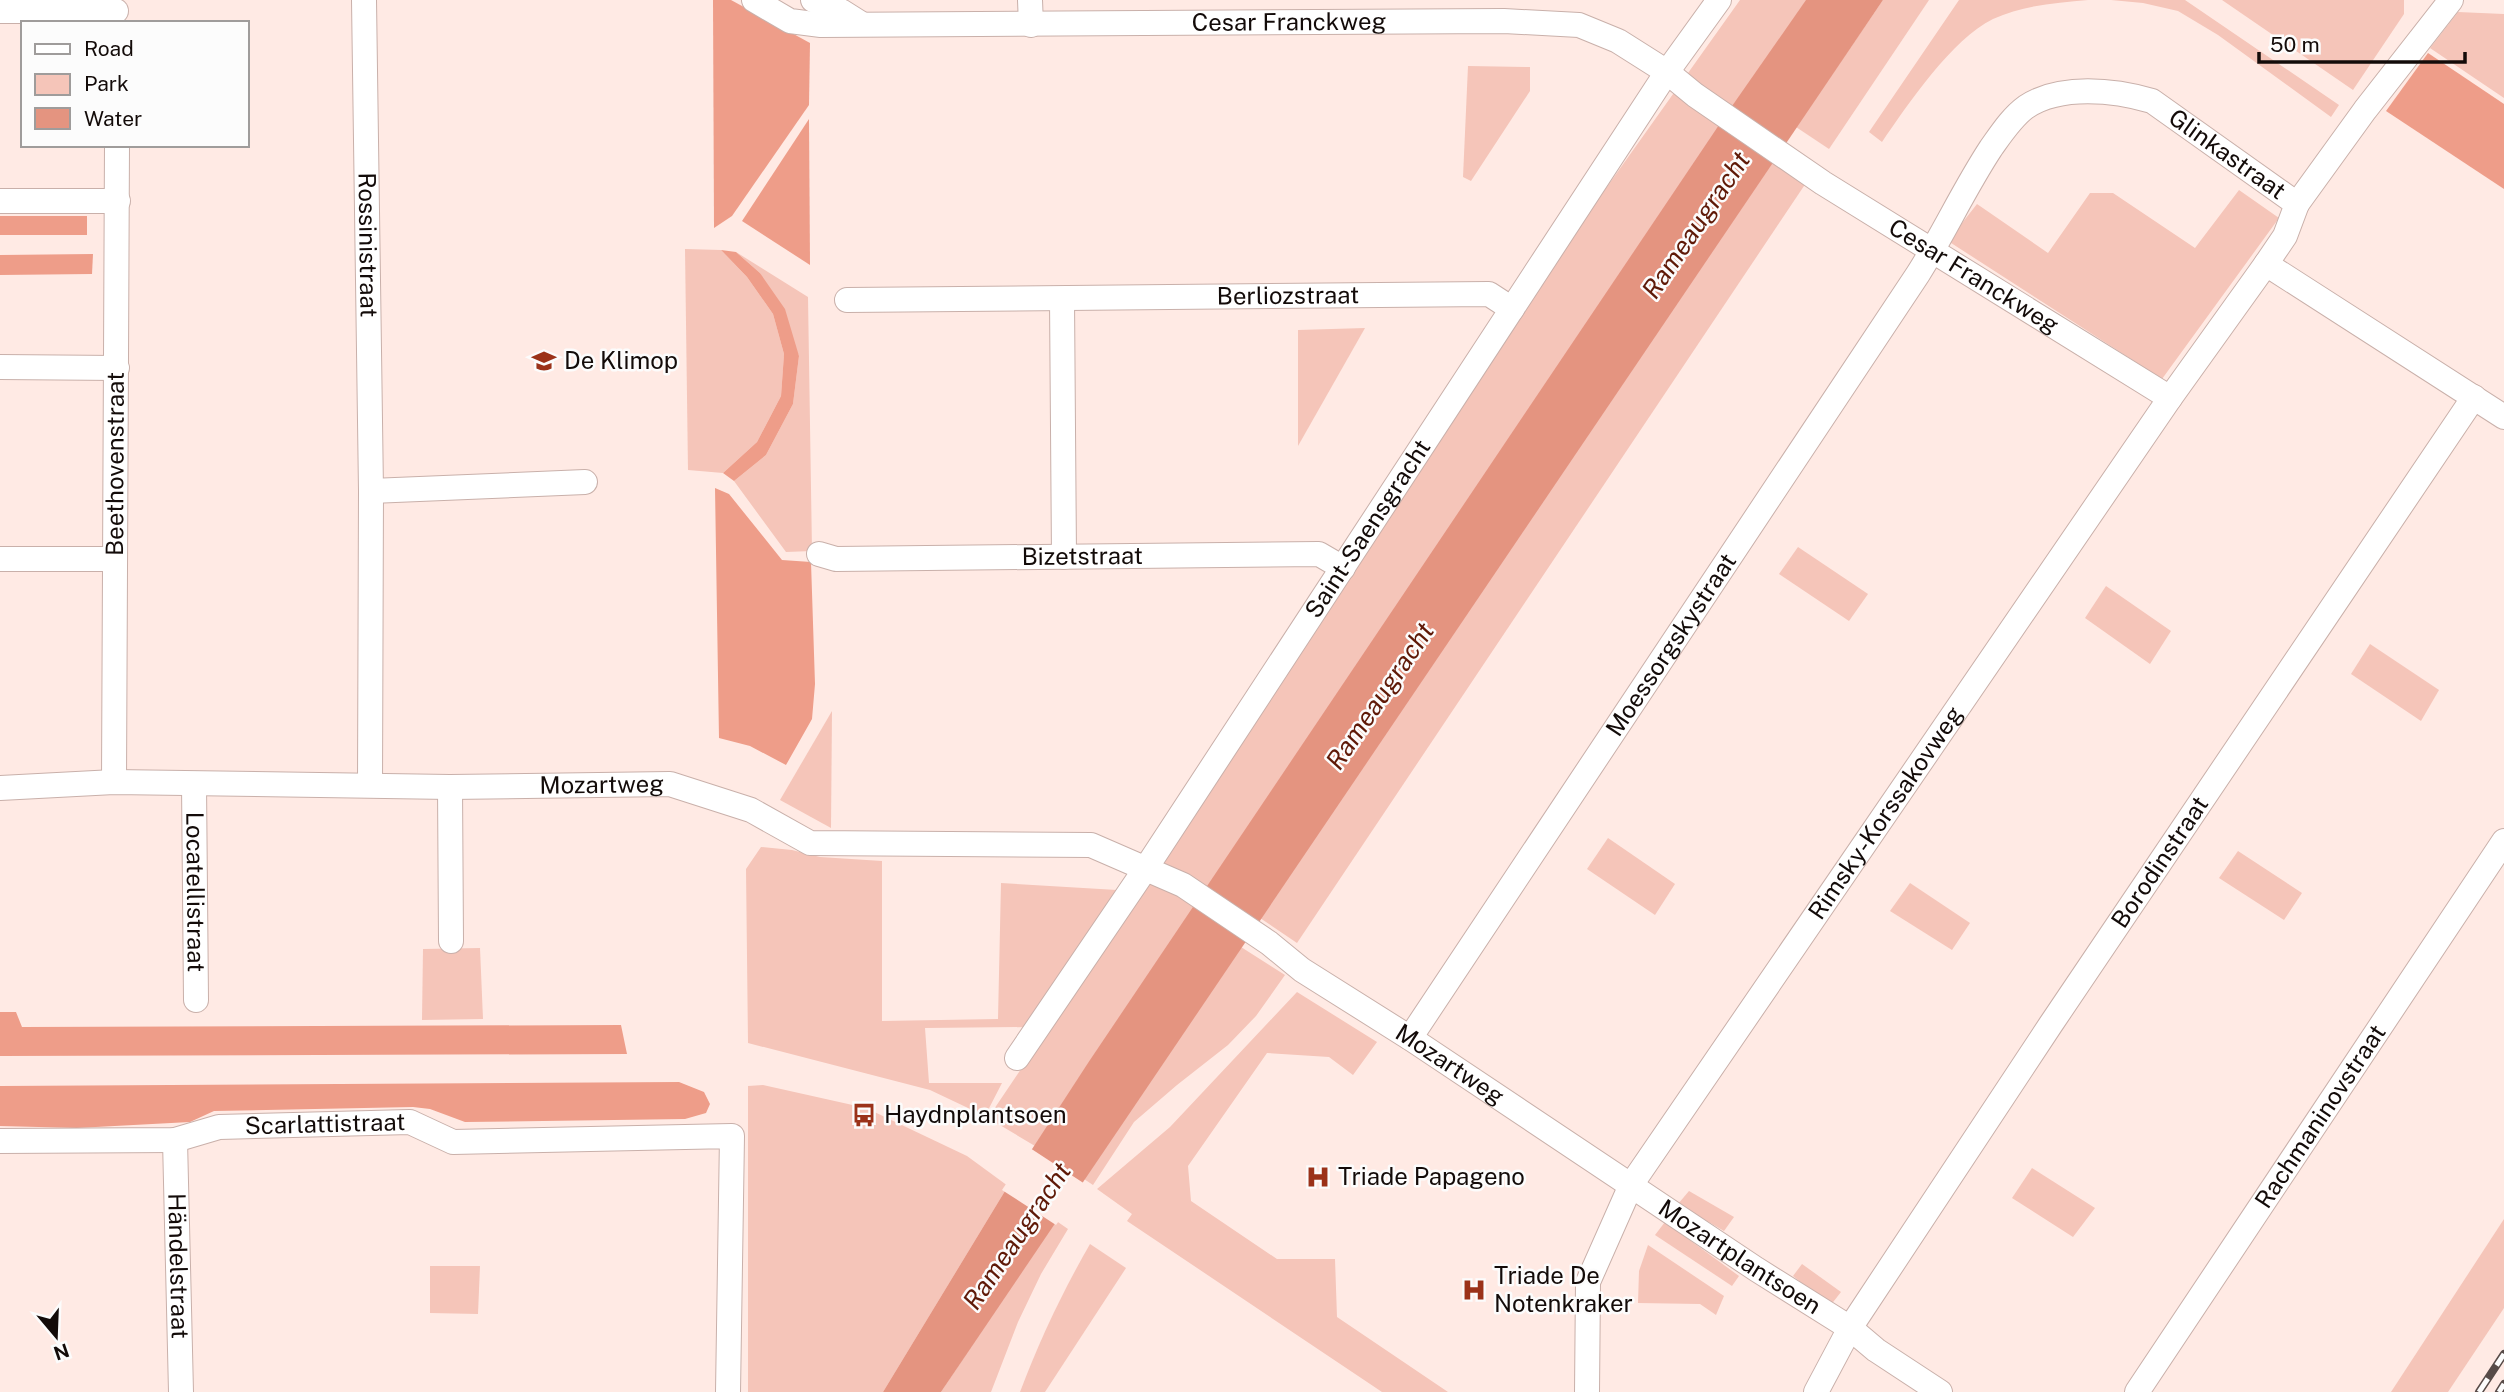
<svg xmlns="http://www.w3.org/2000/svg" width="2504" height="1392" font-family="'Public Sans',sans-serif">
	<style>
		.green { fill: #f5c5b9 }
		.forest { fill: #ee9d89 }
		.water { fill: #e49480 }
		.pier { fill: #ffeae4 }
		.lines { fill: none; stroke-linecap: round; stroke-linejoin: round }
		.street-casing { stroke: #c9b0aa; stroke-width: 26 }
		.street { stroke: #fff; stroke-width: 24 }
		.rail-casing { stroke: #574b48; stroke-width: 8 }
		.rail { stroke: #fcfcfc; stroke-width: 5; stroke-dasharray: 16; stroke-linecap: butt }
		.labels { text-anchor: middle; stroke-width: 5; stroke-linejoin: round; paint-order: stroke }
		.street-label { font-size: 24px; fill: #130b09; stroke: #fcfcfc }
		.poi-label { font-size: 24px; fill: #130b09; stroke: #fcfcfc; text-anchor: start }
		.water-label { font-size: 26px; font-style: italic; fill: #5f1907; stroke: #fcfcfc }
	</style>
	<rect width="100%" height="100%" fill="#ffeae4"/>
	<g class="green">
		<polygon points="1740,0 1808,0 1035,1146 988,1118 1183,829 1557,257"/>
		<polygon points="1883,0 1929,0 1829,149 1796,127"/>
		<path d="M1959,0h129c-32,3 -65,5 -95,19 -41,20 -85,85 -111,123l-13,-10z"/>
		<polygon points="2111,0 2185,0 2339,105 2331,117 2218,35 2178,11 2143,3"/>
		<polygon points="2222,0 2404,0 2404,14 2353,90"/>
		<polygon points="2458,12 2504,14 2504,98 2430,48"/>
		<polygon points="1468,66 1530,67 1530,91 1471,181 1463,177"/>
		<polygon points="1776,154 1810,177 1297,943 1260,918"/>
		<polygon points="2239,190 2279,218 2162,379 1948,241 1977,204 2048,253 2090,193 2113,193 2195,248"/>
		<polygon points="685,249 721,250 747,277 773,314 784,354 781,396 757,442 723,473 688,470"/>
		<polygon points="736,252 808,297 812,551 786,552 734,481 766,455 793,404 799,356 760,273"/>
		<polygon points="1365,328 1298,446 1298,330"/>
		<polygon points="1798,547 1868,594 1849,621 1779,574"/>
		<polygon points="2106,586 2171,631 2150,664 2085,618"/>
		<polygon points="2370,644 2439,690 2421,721 2351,674"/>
		<polygon points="832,711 831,828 780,800"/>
		<polygon points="1608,838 1675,884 1655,915 1587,869"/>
		<polygon points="761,847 792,850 820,857 882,861 882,1021 998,1019 1001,883 1117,890 1031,1027 925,1028 929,1083 1002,1083 985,1116 930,1090 748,1043 746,869"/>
		<polygon points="2238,851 2302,893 2284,920 2219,878"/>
		<polygon points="1910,883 1970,923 1952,950 1890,911"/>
		<polygon points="1241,947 1285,975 1256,1016 1228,1045 1177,1085 1134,1122 1093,1185 1084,1179"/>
		<polygon points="480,948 483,1019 422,1020 423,949"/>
		<polygon points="1297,992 1377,1042 1353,1075 1329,1057 1267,1053 1188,1166 1191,1201 1277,1259 1335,1259 1337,1317 1448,1392 1382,1392 1127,1221 1132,1214 1097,1189 1170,1127"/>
		<polygon points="763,1085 866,1108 967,1156 1008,1186 883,1392 748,1392 748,1086"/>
		<polygon points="2032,1168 2095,1208 2073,1237 2012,1198"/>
		<polygon points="1689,1191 1734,1217 1724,1231 1678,1204"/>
		<polygon points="2504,1219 2504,1308 2448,1392 2391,1392"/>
		<polygon points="1055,1220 1068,1229 1041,1274 1018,1322 991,1392 941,1392"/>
		<polygon points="1665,1222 1739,1276 1732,1286 1655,1235"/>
		<path d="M1090,1244l36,24 -81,124h-25c20,-53 42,-99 70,-148z"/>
		<polygon points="1648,1245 1724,1296 1716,1315 1700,1304 1638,1303 1639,1271"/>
		<polygon points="1802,1264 1841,1292 1830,1306 1793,1276"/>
		<polygon points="430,1266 480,1266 478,1314 430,1313"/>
	</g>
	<g class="forest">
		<polygon points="713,0 731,0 810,43 809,105 732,216 714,228"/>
		<polygon points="2428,53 2504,104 2504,189 2386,111"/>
		<polygon points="809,119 810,265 742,221"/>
		<rect x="0" y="216" width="87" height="19"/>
		<polygon points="721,250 736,252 760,273 785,309 799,356 793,404 766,455 734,481 723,473 757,442 781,396 784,354 773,314 747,277"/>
		<polygon points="93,254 92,274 0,275 0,255"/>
		<polygon points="715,488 729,494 782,560 811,562 815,684 812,719 786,765 750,746 719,738"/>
		<polygon points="0,1012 16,1012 22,1027 621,1025 627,1054 0,1056"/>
		<polygon points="679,1082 704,1092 710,1104 706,1113 685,1119 465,1122 430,1109 413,1107 214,1111 190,1122 77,1128 0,1126 0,1086"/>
	</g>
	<polygon class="water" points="1806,0 1883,0 941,1392 883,1392 1008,1186 1088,1063 1723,119"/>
	<polygon class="pier" points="1030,1148 1085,1184 1056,1225 1002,1190"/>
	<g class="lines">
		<g class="street-casing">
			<g id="street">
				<path id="s1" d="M364,0l7,491 -1,294"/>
				<path id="s2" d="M754,0l36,21 31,4 683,-4 75,4 39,16 49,31 28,23 128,88 347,215"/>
				<polyline points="813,0 841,11 860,23"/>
				<polyline points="1030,0 1031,25"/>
				<polyline points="0,11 116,11"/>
				<polyline points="0,201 118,201"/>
				<polyline points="2297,204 2365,110 2451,0"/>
				<polyline points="1062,299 1064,557"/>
				<path id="s3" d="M847,300l642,-6 23,15"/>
				<polyline points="0,367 117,368"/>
				<polyline points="371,491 585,482"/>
				<path id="s4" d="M819,554l17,5 483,-5 24,14"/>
				<polyline points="0,559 115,559"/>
				<path id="s5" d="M114,782l3,-637"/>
				<path id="s6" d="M194,784l2,216"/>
				<polyline points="450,787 451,941"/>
				<path id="s7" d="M0,788l114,-6 336,5 220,-3 81,26 59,33 281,2 92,40 86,58 33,27 108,68 346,231 94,59 26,22 64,42"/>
				<path id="s8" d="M1410,1038l508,-764c26,-41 46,-85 73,-126 10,-14 21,-31 35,-41 34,-23 89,-17 126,-6l145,103 -12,32 -19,28 238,153"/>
				<path id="s9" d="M1017,1058l129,-190 521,-796 52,-72"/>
				<path id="s10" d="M175,1140l6,252"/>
				<path id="s11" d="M0,1141l175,-1 44,-13 191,-5 43,20 279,-6 -4,256"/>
				<path id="s12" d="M1587,1392l1,-110 43,-97 539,-787 96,-134"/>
				<path id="s13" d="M1816,1392l34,-64 201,-304 423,-627"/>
				<path id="s14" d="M2137,1392l367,-551"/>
			</g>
		</g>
		<use href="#street" class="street"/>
		<g class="rail-casing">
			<g id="rail">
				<polyline points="2479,1392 2504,1354"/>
				<polyline points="2499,1392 2504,1384"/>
			</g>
		</g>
		<use href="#rail" class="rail"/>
	</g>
	<defs>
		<g id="school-bare" transform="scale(1.89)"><path d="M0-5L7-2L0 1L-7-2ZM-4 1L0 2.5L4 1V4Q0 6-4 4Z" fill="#9b3219" stroke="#fcfcfc" stroke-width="2.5" paint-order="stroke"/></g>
		<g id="bus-bare" transform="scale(1.89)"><path d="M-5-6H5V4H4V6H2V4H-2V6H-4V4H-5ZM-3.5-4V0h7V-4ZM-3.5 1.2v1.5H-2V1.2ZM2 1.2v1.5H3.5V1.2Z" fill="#9b3219" stroke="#fcfcfc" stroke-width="2.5" paint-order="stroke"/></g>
		<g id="hospital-bare" transform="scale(1.89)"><path d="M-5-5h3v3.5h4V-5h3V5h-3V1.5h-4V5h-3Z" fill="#9b3219" stroke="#fcfcfc" stroke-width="2.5" paint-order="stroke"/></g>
	</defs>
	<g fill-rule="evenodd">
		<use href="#school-bare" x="544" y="361"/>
		<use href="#bus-bare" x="864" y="1115"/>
		<use href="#hospital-bare" x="1318" y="1177"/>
		<use href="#hospital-bare" x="1474" y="1290"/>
	</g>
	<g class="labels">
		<g class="street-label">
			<text dy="8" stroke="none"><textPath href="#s2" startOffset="541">Cesar Franckweg</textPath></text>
			<text dy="8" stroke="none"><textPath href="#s8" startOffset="1339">Glinkastraat</textPath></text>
			<text dy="8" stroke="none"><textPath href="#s1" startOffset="245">Rossinistraat</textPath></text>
			<text dy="8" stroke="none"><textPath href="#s2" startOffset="1300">Cesar Franckweg</textPath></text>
			<text dy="8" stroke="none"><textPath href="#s3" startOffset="441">Berliozstraat</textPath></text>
			<text dy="8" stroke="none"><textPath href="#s5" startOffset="318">Beethovenstraat</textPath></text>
			<text dy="8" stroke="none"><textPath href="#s9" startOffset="635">Saint-Saensgracht</textPath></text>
			<text dy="8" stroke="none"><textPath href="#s4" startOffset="264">Bizetstraat</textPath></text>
			<text dy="8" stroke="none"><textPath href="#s8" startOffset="472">Moessorgskystraat</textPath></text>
			<text dy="8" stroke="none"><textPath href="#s7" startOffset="602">Mozartweg</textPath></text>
			<text dy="8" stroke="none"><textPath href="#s12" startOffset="667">Rimsky-Korssakovweg</textPath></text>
			<text dy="8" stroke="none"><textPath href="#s13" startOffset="632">Borodinstraat</textPath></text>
			<text dy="8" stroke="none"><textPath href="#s6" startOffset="108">Locatellistraat</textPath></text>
			<text dy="8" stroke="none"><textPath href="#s7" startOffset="1526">Mozartweg</textPath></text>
			<text dy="8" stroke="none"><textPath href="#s14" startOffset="331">Rachmaninovstraat</textPath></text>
			<text dy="8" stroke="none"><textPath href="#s11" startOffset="327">Scarlattistraat</textPath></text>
			<text dy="8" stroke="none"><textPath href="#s7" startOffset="1874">Mozartplantsoen</textPath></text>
			<text dy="8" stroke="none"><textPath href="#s10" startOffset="126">Händelstraat</textPath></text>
		</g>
		<g class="poi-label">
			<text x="564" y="369">De Klimop</text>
			<text x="884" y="1123">Haydnplantsoen</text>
			<text x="1338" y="1185">Triade Papageno</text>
			<text x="1494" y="1284">Triade De<tspan x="1494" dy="28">Notenkraker</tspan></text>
		</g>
		<g class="water-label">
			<text transform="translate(1696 225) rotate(-56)" y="9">Rameaugracht</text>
			<text transform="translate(1380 696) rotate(-56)" y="9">Rameaugracht</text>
			<text transform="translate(1017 1236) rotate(-56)" y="9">Rameaugracht</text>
		</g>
	</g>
	<rect x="21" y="21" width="228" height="126" fill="#fcfcfc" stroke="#9f9c9b" stroke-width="2"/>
	<rect x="35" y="44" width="35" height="10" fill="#ffffff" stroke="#9f9c9b" stroke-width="2"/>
	<text x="84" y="56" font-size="21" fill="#130b09">Road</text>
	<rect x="35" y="74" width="35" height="21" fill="#f5c5b9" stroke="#9f9c9b" stroke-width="2"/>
	<text x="84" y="91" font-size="21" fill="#130b09">Park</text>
	<rect x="35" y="108" width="35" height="21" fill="#e49480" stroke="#9f9c9b" stroke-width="2"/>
	<text x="84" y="126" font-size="21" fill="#130b09">Water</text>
	<g transform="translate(56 1336) rotate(161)" stroke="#fcfcfc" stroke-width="5" paint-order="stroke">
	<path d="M0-5L12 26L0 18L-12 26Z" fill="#130b09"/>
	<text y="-10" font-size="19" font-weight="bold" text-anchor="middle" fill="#130b09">N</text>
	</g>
	<path d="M2259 52v10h206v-10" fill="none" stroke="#130b09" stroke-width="3.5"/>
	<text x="2270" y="52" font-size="21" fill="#130b09" stroke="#fcfcfc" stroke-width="5" paint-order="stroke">50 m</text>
</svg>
